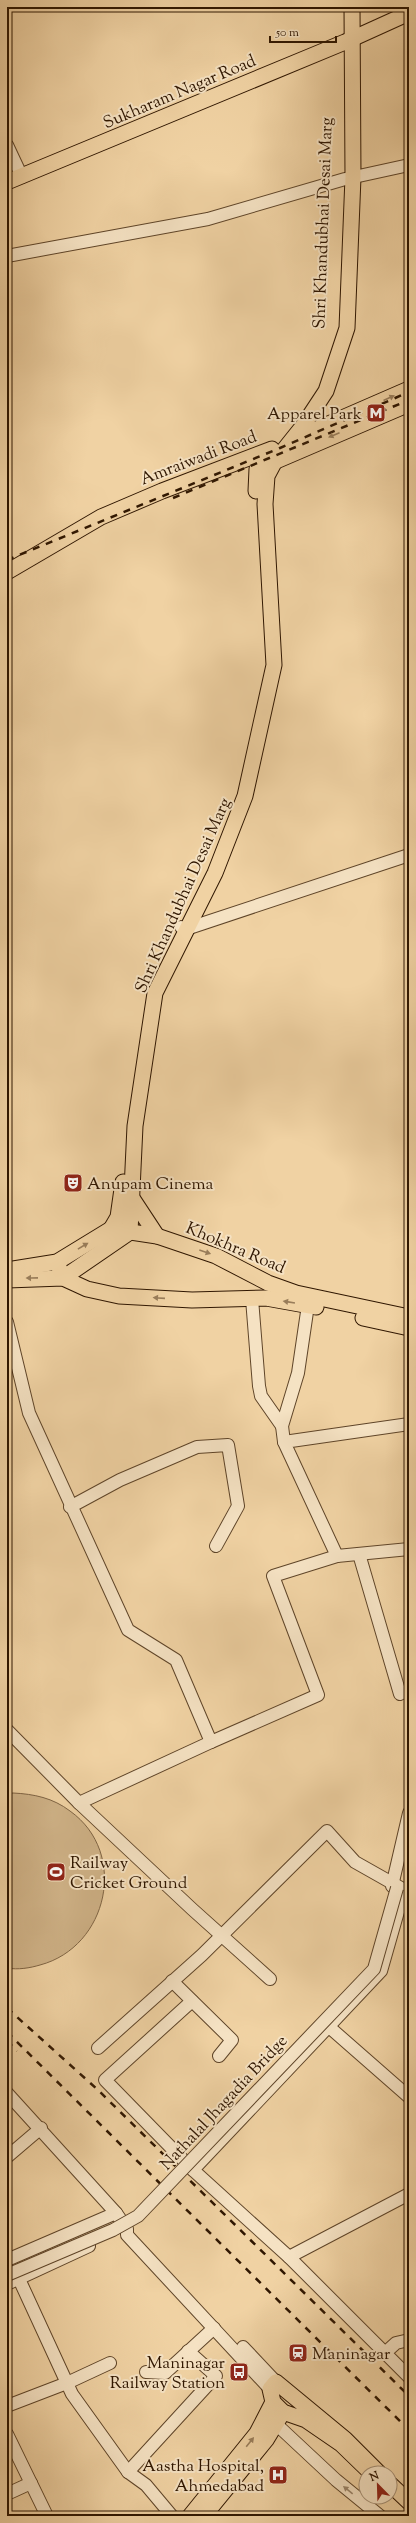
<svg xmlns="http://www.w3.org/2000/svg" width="416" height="2523" font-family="'Sorts Mill Goudy',serif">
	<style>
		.green { fill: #cfb287; stroke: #7f6444 }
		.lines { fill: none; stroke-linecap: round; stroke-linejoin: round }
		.minor-casing { stroke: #5f4529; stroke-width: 14 }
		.major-casing { stroke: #2f1600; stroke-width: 17 }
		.minor { stroke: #f5e2c3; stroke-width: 12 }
		.major { stroke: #f0d2a3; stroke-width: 15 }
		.rail { stroke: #2f1600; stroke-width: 2.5; stroke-dasharray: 7 7; stroke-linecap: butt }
		.minor-bridge-casing { stroke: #5f4529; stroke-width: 14; stroke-linecap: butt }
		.minor-bridge { stroke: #f5e2c3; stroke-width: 12 }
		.oneway { fill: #997d5a }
		.oneway2 { fill: #9c866b }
		.labels { text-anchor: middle; stroke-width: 4; stroke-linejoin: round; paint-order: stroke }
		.street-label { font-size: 17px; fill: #2f1600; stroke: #f5e2c3 }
		.poi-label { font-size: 17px; fill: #2f1600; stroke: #f5e2c3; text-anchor: end }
	</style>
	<rect width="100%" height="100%" fill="#f0d2a3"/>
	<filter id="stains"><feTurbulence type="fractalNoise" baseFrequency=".005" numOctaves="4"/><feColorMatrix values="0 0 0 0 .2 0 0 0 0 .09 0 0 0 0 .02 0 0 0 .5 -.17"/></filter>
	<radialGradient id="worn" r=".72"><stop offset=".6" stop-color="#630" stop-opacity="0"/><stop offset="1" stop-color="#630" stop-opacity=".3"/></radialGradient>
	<path class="green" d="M13,1793c21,1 40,5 57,18 59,42 38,136 -30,154 -10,3 -22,5 -33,3v-174z"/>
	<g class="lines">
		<g class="minor-casing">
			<g id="minor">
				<polyline points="7,145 22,177"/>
				<polyline points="7,256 208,219 345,179 409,165"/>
				<polyline points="181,927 186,929 409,855"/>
				<polyline points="252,1299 259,1386 261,1396 282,1426"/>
				<polyline points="7,1322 29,1413 128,1630 176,1660 211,1742 318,1695 273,1576 337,1556 409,1549"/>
				<polyline points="284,1442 282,1426 298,1373 308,1305"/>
				<polyline points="70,1507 120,1480 197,1447 228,1445 238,1506 216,1546"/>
				<polyline points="359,1554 400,1694"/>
				<polyline points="337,1556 284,1442 409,1424"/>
				<polyline points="7,1730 79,1803 211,1742"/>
				<polyline points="79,1803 192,1909 270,1979"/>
				<polyline points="392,1886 409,1813"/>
				<polyline points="172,1981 232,2040 219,2056"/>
				<polyline points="192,2001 105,2080 193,2170"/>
				<polyline points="328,2026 409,2097"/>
				<polyline points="98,2048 202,1955 327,1831 355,1862 401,1888 401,1901 381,1971 193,2170 289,2257"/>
				<polyline points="7,2093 116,2213 127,2229 127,2235 270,2389"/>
				<polyline points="7,2157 41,2128"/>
				<polyline points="7,2260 116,2213"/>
				<polyline points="19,2279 72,2394 128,2472 146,2485 172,2516"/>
				<polyline points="7,2284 89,2246"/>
				<polyline points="409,2340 396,2343 385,2353 409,2377"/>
				<polyline points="243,2347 276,2382"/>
				<polyline points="385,2353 289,2257 409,2194"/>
				<polyline points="146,2372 165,2373 214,2328"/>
				<polyline points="7,2406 67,2383 110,2363"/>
				<polyline points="276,2424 336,2480 380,2516"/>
				<polyline points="7,2434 47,2516"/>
				<polyline points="128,2472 216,2376 188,2351"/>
				<polyline points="7,2494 31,2483"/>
			</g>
		</g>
		<g class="major-casing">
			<g id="major">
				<polyline points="7,182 345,42 409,13"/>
				<polyline points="294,439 409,389"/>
				<polyline points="276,461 409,404"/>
				<polyline points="256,491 257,469 271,450"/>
				<polyline points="7,572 101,517 162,491 272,449"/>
				<polyline points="132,1198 157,1236"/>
				<polyline points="111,1229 118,1217 123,1182"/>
				<polyline points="57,1262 63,1278 130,1232 135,1126 155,993 215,873 245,796 274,665 265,504 267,476 275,461 303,426 326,391 347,328 353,177 352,7"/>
				<polyline points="7,1270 57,1262 111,1229 157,1236 216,1256 268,1283 296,1293 409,1317"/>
				<polyline points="7,1280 63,1278 87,1289 119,1296 192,1300 266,1298 316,1307"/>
				<polyline points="363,1318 409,1328"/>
				<polyline points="371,2473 341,2444 306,2420 283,2412 273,2402 270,2389 276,2382 345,2439 379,2473"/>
				<polyline points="390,2484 409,2502"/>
				<polyline points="190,2516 257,2433 273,2402"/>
				<polyline points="204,2516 266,2440 283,2412"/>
			</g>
		</g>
		<use href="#minor" class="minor"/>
		<use href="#major" class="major"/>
		<g class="rail">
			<polyline points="173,498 409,400"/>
			<polyline points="7,560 280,448 409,392"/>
			<polyline points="7,2008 98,2090 409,2396"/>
			<polyline points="7,2032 409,2430"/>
			<polyline points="7,2041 17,2051"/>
		</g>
		<g class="minor-bridge-casing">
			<polyline id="minor-bridge" points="7,2275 113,2230 138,2216 374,1969 397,1888"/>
		</g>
		<use href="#minor-bridge" class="minor-bridge"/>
	</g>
	<defs><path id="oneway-solid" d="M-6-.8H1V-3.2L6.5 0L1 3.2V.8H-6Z"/></defs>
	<g class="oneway">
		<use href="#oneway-solid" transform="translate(389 398) rotate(-24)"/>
		<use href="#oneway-solid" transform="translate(334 435) rotate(157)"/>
		<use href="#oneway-solid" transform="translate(83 1246) rotate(-31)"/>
		<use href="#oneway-solid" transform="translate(205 1252) rotate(19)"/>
		<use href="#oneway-solid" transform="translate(32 1278) rotate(179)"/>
		<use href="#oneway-solid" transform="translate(159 1298) rotate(-176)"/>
		<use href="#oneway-solid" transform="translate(289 1302) rotate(-171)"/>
		<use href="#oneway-solid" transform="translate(250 2442) rotate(-51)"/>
	</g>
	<use class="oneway2" href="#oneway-solid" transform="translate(348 2490) rotate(-141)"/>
	<defs>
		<g id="metro-square" transform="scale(1)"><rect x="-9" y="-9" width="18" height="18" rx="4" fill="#8f2418" stroke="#f5e2c3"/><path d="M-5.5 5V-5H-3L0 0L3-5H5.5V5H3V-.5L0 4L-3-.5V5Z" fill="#fff"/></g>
		<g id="theatre-square" transform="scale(1)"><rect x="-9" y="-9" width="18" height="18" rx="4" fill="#8f2418" stroke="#f5e2c3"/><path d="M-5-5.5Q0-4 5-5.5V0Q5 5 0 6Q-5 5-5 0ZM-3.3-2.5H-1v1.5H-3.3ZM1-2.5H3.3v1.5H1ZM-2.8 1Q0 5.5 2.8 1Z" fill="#fff"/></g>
		<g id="stadium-square" transform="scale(1)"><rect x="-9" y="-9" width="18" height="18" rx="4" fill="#8f2418" stroke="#f5e2c3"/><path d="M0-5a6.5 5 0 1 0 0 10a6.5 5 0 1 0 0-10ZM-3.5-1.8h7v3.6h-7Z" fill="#fff"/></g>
		<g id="station-square" transform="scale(1)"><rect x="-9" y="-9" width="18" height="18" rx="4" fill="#8f2418" stroke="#f5e2c3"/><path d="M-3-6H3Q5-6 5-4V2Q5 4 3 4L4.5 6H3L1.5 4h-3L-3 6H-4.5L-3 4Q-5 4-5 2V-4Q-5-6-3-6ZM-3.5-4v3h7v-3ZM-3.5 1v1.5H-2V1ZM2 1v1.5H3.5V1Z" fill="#fff"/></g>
		<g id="bus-square" transform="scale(1)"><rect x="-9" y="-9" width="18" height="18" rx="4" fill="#8f2418" stroke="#f5e2c3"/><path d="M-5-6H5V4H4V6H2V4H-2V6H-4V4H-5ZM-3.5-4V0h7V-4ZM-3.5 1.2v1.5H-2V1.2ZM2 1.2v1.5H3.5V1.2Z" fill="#fff"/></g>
		<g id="hospital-square" transform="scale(1)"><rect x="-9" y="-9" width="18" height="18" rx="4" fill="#8f2418" stroke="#f5e2c3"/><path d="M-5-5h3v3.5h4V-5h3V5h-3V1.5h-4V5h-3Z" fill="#fff"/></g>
	</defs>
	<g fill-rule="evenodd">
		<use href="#metro-square" x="376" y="413"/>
		<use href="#theatre-square" x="73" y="1183"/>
		<use href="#stadium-square" x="56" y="1872"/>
		<use href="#station-square" x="298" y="2353"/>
		<use href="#bus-square" x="239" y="2372"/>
		<use href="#hospital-square" x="278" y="2475"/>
	</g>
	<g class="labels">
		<g class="street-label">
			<text transform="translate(179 91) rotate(-23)" y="6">Sukharam Nagar Road</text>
			<text transform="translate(322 223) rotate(-88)" y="6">Shri Khandubhai Desai Marg</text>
			<text transform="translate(198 457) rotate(-21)" y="6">Amraiwadi Road</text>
			<text transform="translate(182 895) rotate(-66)" y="6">Shri Khandubhai Desai Marg</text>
			<text transform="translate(236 1247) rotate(23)" y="6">Khokhra Road</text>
			<text transform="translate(223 2102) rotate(-47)" y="6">Nathalal Jhagadia Bridge</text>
		</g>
		<g class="poi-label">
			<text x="362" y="419">Apparel Park</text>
			<text x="87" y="1189" text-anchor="start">Anupam Cinema</text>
			<text x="70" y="1868" text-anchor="start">Railway<tspan x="70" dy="20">Cricket Ground</tspan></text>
			<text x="312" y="2359" text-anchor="start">Maninagar</text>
			<text x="225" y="2368">Maninagar<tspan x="225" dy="20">Railway Station</tspan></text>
			<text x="264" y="2471">Aastha Hospital,<tspan x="264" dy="20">Ahmedabad</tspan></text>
		</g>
	</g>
	<rect width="416" height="2523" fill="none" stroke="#f0d2a3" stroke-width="24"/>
	<rect x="8" y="8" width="400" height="2507" fill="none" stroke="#2f1600" stroke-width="2"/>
	<rect x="12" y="12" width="392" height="2499" fill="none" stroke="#2f1600"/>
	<g transform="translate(378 2485) rotate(337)"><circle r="19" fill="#f5e2c3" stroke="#a69075"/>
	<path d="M0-3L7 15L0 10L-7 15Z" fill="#8f2418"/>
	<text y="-6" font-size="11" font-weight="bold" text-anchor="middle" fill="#2f1600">N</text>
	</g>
	<path d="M270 36v6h66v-6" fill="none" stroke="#2f1600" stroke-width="2"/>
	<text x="276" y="36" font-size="12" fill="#2f1600" stroke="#f5e2c3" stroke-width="3" paint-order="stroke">50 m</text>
	<rect width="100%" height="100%" filter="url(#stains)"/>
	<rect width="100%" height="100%" fill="url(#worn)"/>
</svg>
